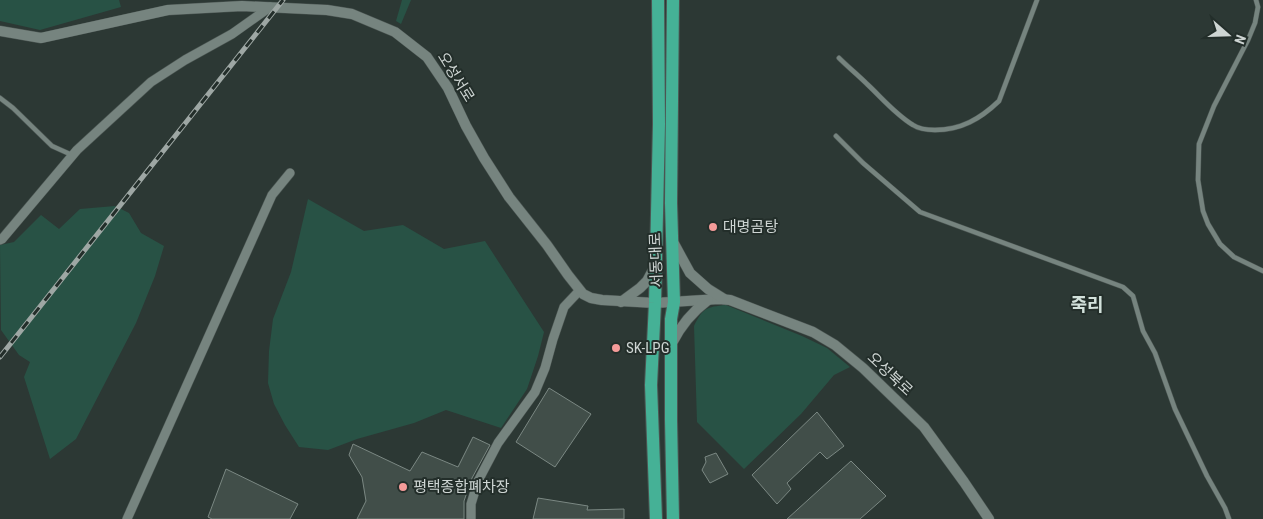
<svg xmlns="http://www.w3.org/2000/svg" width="1263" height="519" font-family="'Roboto Condensed','Noto Sans KR',sans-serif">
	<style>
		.green { fill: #285245 }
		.building { fill: #414e49; stroke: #7b8883 }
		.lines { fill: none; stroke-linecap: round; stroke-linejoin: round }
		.service-casing { stroke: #4c5653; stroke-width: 5.5 }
		.minor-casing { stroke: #4c5653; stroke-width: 10 }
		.tertiary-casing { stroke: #4c5653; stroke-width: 11 }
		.primary-casing { stroke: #4c5653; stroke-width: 14 }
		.service { stroke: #76847f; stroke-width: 4.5 }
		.minor { stroke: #76847f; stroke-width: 9 }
		.tertiary { stroke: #76847f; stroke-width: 10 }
		.primary { stroke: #45b196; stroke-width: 12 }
		.rail-casing { stroke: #9ea7a4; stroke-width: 5 }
		.rail { stroke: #232e2a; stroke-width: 3; stroke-dasharray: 9; stroke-linecap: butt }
		.poi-dot { fill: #f59b99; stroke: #232e2a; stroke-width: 2 }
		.labels { text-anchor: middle; stroke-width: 4; stroke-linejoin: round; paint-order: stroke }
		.street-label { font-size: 15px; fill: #ced5d3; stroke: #232e2a }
		.poi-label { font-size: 15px; fill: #ced5d3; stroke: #232e2a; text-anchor: start }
		.quarter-label { font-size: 18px; font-weight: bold; fill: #d2e1db; stroke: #232e2a }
	</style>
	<rect width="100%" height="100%" fill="#2c3834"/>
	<g class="green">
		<polygon points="0,0 119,0 121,7 40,30 0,21"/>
		<polygon points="402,0 411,0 401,24 396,21"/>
		<polygon points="308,199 364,231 403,225 444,249 485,241 544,332 538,356 527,389 501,428 446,410 414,423 357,439 328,450 299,447 285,425 274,404 268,383 269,351 273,319 291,272"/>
		<polygon points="115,206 129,213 141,233 164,246 155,276 136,323 76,439 50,459 24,377 30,362 19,355 1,330 0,245 14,242 41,215 59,229 80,209"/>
		<path d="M726,305l76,31 25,12 23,19 -16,8 -33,39 -57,55 -47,-47 -3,-96c9,-18 12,-19 32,-21z"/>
	</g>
	<g class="building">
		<polygon points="549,388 591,414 555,467 516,442"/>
		<polygon points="817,412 844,446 827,459 820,452 787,483 791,489 777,504 752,475"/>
		<polygon points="473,437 490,445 472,478 464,501 464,519 357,519 366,501 362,477 349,455 353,444 410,471 422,452 458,467"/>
		<polygon points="716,453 728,474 710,483 702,470 706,462 705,457"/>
		<polygon points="851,461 886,496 860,519 787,519"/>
		<polygon points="226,469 298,504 290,519 212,519 208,517"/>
		<polygon points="538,498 588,506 587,510 624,509 624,519 533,519"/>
	</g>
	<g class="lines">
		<g class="service-casing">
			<g id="service">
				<polyline points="1256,0 1258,7 1255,23 1248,40 1214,106 1199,144 1198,180 1203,211 1208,224 1220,244 1234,257 1263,271"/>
				<path d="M839,58c9,9 19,17 28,26 15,14 28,30 46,41 6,4 14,5 22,5 26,0 45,-11 64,-29l38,-101"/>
				<polyline points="0,98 13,108 52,146 72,155"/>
				<polyline points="836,136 863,163 920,212 1123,287 1133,296 1143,331 1155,353 1175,409 1207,476 1225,508 1229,519"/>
			</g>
		</g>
		<g class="minor-casing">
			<g id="minor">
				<polyline points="0,240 2,239 77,150 151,82 185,60 232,34 270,7"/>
				<polyline points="127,519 272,195 290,173"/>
				<polyline points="471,519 471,504 478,481 498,443 535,392 545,368 553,339 564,307 580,290"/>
			</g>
		</g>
		<g class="tertiary-casing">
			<g id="tertiary">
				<polyline points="0,31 41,38 168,10 242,6 327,10 352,14 395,32 427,57 448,88 466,126 484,158 509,197 547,245 568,275 583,294 591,298 602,300 655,303 719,299 730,300 813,332 835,345 863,368 924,427 964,482 989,519"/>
				<polyline points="672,240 690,273 708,289 724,299"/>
				<polyline points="621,302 640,288 647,281 655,266"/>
				<path d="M672,343c9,-18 20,-31 36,-43"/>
			</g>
		</g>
		<g class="primary-casing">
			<g id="primary">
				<polyline points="673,0 671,203 674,302 671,319 671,420 673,519"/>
				<polyline points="656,519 651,385 655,303 659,124 658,0"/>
			</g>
		</g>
		<use href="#service" class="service"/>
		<use href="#minor" class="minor"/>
		<use href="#tertiary" class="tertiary"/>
		<use href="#primary" class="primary"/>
		<g class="rail-casing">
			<polyline id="rail" points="0,357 283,0"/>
		</g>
		<use href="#rail" class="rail"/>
	</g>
	<g class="poi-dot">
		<circle cx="713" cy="227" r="5"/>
		<circle cx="616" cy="348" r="5"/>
		<circle cx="403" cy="487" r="5"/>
	</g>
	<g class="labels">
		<g class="street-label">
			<text transform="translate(456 77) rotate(58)" y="5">오성서로</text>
			<text transform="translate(656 260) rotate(-92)" y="5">서동대로</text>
			<text transform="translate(890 374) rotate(43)" y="5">오성북로</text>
		</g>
		<g class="poi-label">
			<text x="723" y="232">대명곰탕</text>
			<text x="626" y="353">SK-LPG</text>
			<text x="413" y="492">평택종합폐차장</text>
		</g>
		<g class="quarter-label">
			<text x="1087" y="311">죽리</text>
		</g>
	</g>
	<g transform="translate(1228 35) rotate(110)" stroke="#232e2a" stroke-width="4" paint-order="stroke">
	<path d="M0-4L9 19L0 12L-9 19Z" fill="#ced5d3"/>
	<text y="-8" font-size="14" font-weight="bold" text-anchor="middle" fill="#ced5d3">N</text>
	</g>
</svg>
